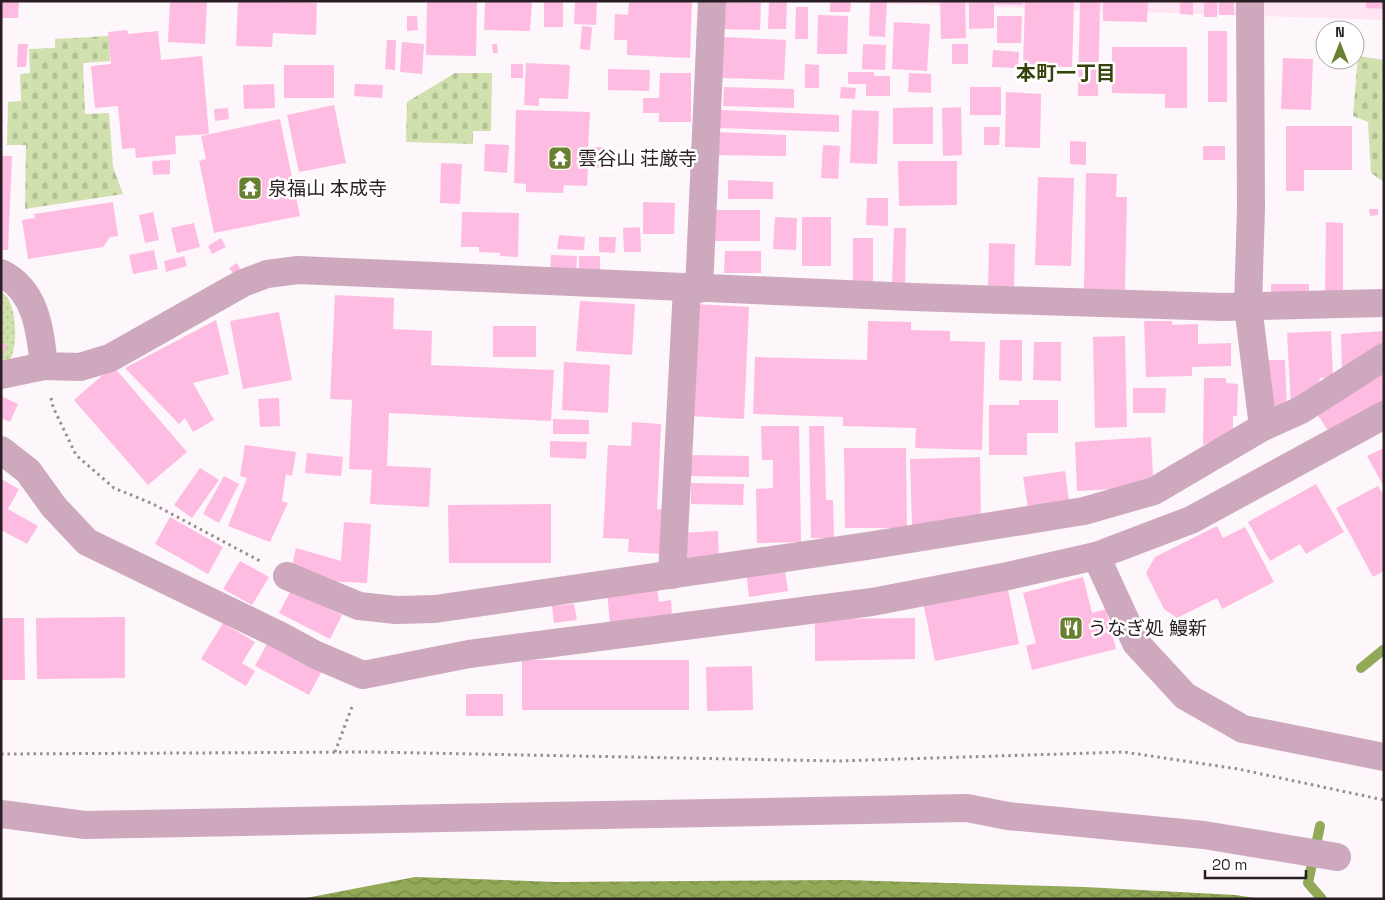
<svg xmlns="http://www.w3.org/2000/svg" width="1385" height="900" font-family="'Space Grotesk','Noto Sans JP',sans-serif">
	<style>
		.built { fill: #ffe5f3 }
		.cemetery { fill: url(#cemetery-stones) }
		.park { fill: url(#park-dots) }
		.water { fill: url(#water-waves) }
		.lines { fill: none; stroke-linecap: round; stroke-linejoin: round }
		.stream { stroke: #92aa57; stroke-width: 10 }
		.building { fill: #ffbce2 }
		.path { stroke: #978e93; stroke-width: 3; stroke-dasharray: 2.5 4; stroke-linecap: butt }
		.minor { stroke: #cea9bd; stroke-width: 28 }
		.labels { text-anchor: middle; stroke-width: 5; stroke-linejoin: round; paint-order: stroke }
		.poi-label { font-size: 19px; fill: #2a1e25; stroke: #fff; text-anchor: start }
		.neighbourhood-label { font-size: 20px; font-weight: bold; fill: #35430a; stroke: #fff }
	</style>
	<defs>
		<pattern id="cemetery-stones" width="16" height="16" patternUnits="userSpaceOnUse" patternTransform="scale(1.25)"><rect width="16" height="16" fill="#d0e1ae"/><path d="M2 7V4a2 2 0 0 1 4 0v3zM10 15v-3a2 2 0 0 1 4 0v3z" fill="#b3c196"/></pattern>
		<pattern id="park-dots" width="8" height="8" patternUnits="userSpaceOnUse" patternTransform="scale(1.25)"><rect width="8" height="8" fill="#d0e1ae"/><path d="M2 2h.1M6 6h.1" fill="none" stroke="#b3c196" stroke-width="1.8" stroke-linecap="round"/></pattern>
		<pattern id="water-waves" width="16" height="10" patternUnits="userSpaceOnUse" patternTransform="scale(1.25)"><rect width="16" height="10" fill="#92aa57"/><path d="M0 5q4-4 8 0t8 0" fill="none" stroke="#778a48"/></pattern>
	</defs>
	<rect width="100%" height="100%" fill="#fdf6fa"/>
	<polygon class="built" points="800,1 1384,1 1384,20"/>
	<g class="cemetery">
		<polygon points="109,36 110,61 83,63 85,114 109,113 113,167 123,194 25,209 26,145 7,145 8,102 21,101 20,74 30,73 29,49 55,48 55,39"/>
		<polygon points="1358,56 1384,60 1384,182 1371,173 1368,122 1353,116"/>
		<polygon points="455,73 492,73 491,131 473,131 473,144 406,142 407,102"/>
	</g>
	<path class="park" d="M1,291c3,3 6,6 8,9 8,15 11,62 -8,68z"/>
	<polygon class="water" points="415,877 557,882 844,880 1085,887 1235,895 1262,899 301,899"/>
	<g class="lines">
		<g class="stream">
			<polyline points="1361,668 1383,650"/>
			<polyline points="1320,826 1308,883 1322,899"/>
		</g>
	</g>
	<g class="building">
		<polygon points="1,1 19,1 18,18 1,18"/>
		<polygon points="170,1 207,1 205,44 168,42"/>
		<polygon points="238,1 317,3 316,35 273,33 272,47 236,46"/>
		<polygon points="427,1 477,1 476,56 426,55"/>
		<polygon points="485,1 532,1 530,31 484,30"/>
		<rect x="544" y="1" width="19" height="26"/>
		<polygon points="575,1 597,1 596,25 574,24"/>
		<polygon points="629,1 692,1 690,58 627,55 627,40 614,40 615,14 628,15"/>
		<polygon points="769,1 787,1 786,29 768,29"/>
		<polygon points="830,1 851,1 850,12 830,12"/>
		<polygon points="870,1 887,1 885,37 869,36"/>
		<polygon points="940,1 965,1 966,38 941,39"/>
		<polygon points="969,1 994,1 994,28 969,29"/>
		<polygon points="995,1 1023,1 1022,5 995,4"/>
		<polygon points="1025,1 1074,1 1072,67 1023,66"/>
		<polygon points="1080,1 1100,1 1098,96 1078,96"/>
		<polygon points="1103,1 1148,1 1147,22 1103,21"/>
		<polygon points="1180,1 1193,1 1193,15 1180,14"/>
		<rect x="1204" y="1" width="13" height="16"/>
		<rect x="1219" y="1" width="15" height="14"/>
		<polygon points="1366,1 1384,1 1384,9 1366,8"/>
		<polygon points="720,2 761,3 760,30 720,29"/>
		<polygon points="796,7 808,7 808,39 795,39"/>
		<polygon points="818,15 848,16 847,54 817,54"/>
		<polygon points="407,16 417,16 418,30 407,31"/>
		<polygon points="997,16 1022,16 1021,43 997,43"/>
		<polygon points="894,22 930,24 927,71 892,69"/>
		<polygon points="582,26 592,27 590,50 580,49"/>
		<polygon points="127,30 128,34 158,31 161,60 202,56 209,134 175,136 176,154 136,158 135,148 122,149 118,106 95,108 91,66 111,64 108,32"/>
		<rect x="1208" y="31" width="19" height="71"/>
		<polygon points="724,37 786,40 784,80 722,78"/>
		<polygon points="387,40 396,40 395,70 385,69"/>
		<polygon points="402,42 424,44 422,74 400,72"/>
		<polygon points="18,44 28,44 26,67 17,67"/>
		<polygon points="492,44 497,44 498,53 493,53"/>
		<polygon points="863,44 886,45 885,70 862,69"/>
		<rect x="952" y="44" width="16" height="20"/>
		<polygon points="1112,47 1187,47 1187,108 1165,108 1165,94 1112,93"/>
		<polygon points="993,50 1019,52 1018,68 992,67"/>
		<polygon points="1283,58 1313,59 1311,110 1281,109"/>
		<polygon points="526,63 570,65 568,99 539,98 539,106 524,105"/>
		<rect x="511" y="64" width="12" height="14"/>
		<polygon points="805,64 819,65 819,88 805,88"/>
		<rect x="284" y="65" width="50" height="33"/>
		<polygon points="608,69 650,70 649,91 608,90"/>
		<polygon points="848,72 874,72 874,76 890,76 890,96 866,96 866,84 848,84"/>
		<polygon points="660,73 691,73 691,122 659,122 659,113 643,113 643,98 659,98"/>
		<polygon points="909,73 931,74 931,93 908,92"/>
		<polygon points="274,84 275,108 244,109 243,85"/>
		<polygon points="355,84 383,85 382,98 354,96"/>
		<polygon points="724,87 794,89 794,108 723,106"/>
		<polygon points="841,87 856,88 855,99 840,98"/>
		<rect x="970" y="87" width="31" height="28"/>
		<polygon points="1006,92 1041,94 1040,148 1005,147"/>
		<polygon points="334,105 346,163 299,172 287,115"/>
		<polygon points="933,107 933,144 893,144 893,108"/>
		<polygon points="961,107 962,155 943,156 942,108"/>
		<polygon points="228,108 229,119 215,121 214,109"/>
		<polygon points="516,110 590,112 588,147 606,147 606,168 588,168 587,186 564,185 563,193 526,192 526,184 514,183"/>
		<polygon points="720,110 839,115 839,132 719,128"/>
		<polygon points="852,110 879,111 877,164 850,163"/>
		<polygon points="280,119 300,216 214,233 199,161 206,159 201,136"/>
		<polygon points="1286,126 1352,126 1352,170 1304,170 1304,191 1286,191"/>
		<polygon points="984,127 1000,127 999,145 984,145"/>
		<polygon points="714,132 786,135 786,156 713,155"/>
		<polygon points="1070,141 1086,142 1086,165 1070,164"/>
		<polygon points="485,144 509,145 507,173 484,171"/>
		<polygon points="823,145 840,146 838,179 821,178"/>
		<rect x="1203" y="146" width="22" height="14"/>
		<polygon points="1,156 12,156 8,250 1,250"/>
		<polygon points="170,160 170,174 153,175 152,161"/>
		<polygon points="898,161 957,161 957,205 899,206"/>
		<polygon points="441,163 462,164 460,204 440,203"/>
		<polygon points="1086,173 1117,174 1116,197 1127,197 1125,290 1084,289"/>
		<polygon points="1038,177 1074,178 1071,266 1035,265"/>
		<polygon points="728,180 773,182 773,199 728,199"/>
		<polygon points="867,198 888,198 888,226 866,225"/>
		<polygon points="113,202 118,236 110,237 103,247 28,259 22,220 35,218 34,214"/>
		<polygon points="643,202 675,203 674,234 643,234"/>
		<polygon points="1369,209 1378,209 1378,215 1370,216"/>
		<rect x="705" y="210" width="55" height="31"/>
		<polygon points="153,212 159,240 145,243 139,215"/>
		<polygon points="462,212 519,213 518,257 500,256 500,253 479,252 479,247 461,247"/>
		<polygon points="775,217 797,218 796,250 773,249"/>
		<rect x="802" y="217" width="29" height="49"/>
		<polygon points="1326,222 1343,223 1343,293 1325,293"/>
		<polygon points="194,223 200,247 177,253 171,228"/>
		<polygon points="640,227 641,252 624,252 623,228"/>
		<polygon points="894,228 906,228 905,285 892,284"/>
		<polygon points="559,235 585,237 584,250 557,249"/>
		<polygon points="599,237 616,237 615,253 599,252"/>
		<polygon points="221,238 226,247 212,254 208,246"/>
		<rect x="853" y="238" width="20" height="43"/>
		<polygon points="989,243 1015,244 1014,288 988,287"/>
		<polygon points="154,250 158,269 133,274 129,255"/>
		<polygon points="725,251 761,251 761,273 724,273"/>
		<polygon points="551,255 577,256 576,273 550,272"/>
		<polygon points="184,256 187,266 166,272 164,261"/>
		<rect x="579" y="256" width="21" height="22"/>
		<polygon points="237,263 240,269 233,273 229,268"/>
		<polygon points="1271,284 1309,284 1309,300 1271,299"/>
		<polygon points="335,295 394,298 393,329 432,331 431,365 554,370 551,421 389,413 387,466 431,468 429,507 370,504 372,470 349,469 352,400 330,399"/>
		<polygon points="580,301 635,304 632,355 576,351"/>
		<polygon points="695,304 749,307 744,419 689,416"/>
		<polygon points="279,312 292,380 243,389 230,321"/>
		<polygon points="216,320 229,374 193,383 214,420 193,432 185,418 179,424 125,368"/>
		<polygon points="868,321 911,322 911,330 950,331 950,341 985,342 982,450 915,448 916,428 843,426 843,417 753,414 755,357 867,360"/>
		<polygon points="1144,321 1172,321 1172,325 1198,324 1198,344 1231,343 1231,366 1192,367 1192,376 1146,377"/>
		<rect x="493" y="326" width="43" height="31"/>
		<polygon points="1331,331 1333,377 1320,378 1318,388 1291,405 1287,333"/>
		<polygon points="1384,331 1384,349 1342,373 1341,334"/>
		<polygon points="1125,336 1127,427 1095,428 1093,337"/>
		<polygon points="1000,340 1022,340 1022,381 999,380"/>
		<polygon points="1,342 7,345 1,356"/>
		<polygon points="1034,342 1061,342 1061,381 1033,380"/>
		<polygon points="1264,360 1285,360 1287,411 1266,412"/>
		<polygon points="564,362 610,365 608,413 562,410"/>
		<polygon points="113,366 187,452 148,485 74,400"/>
		<polygon points="1384,369 1384,405 1333,438 1317,414"/>
		<polygon points="1204,378 1226,378 1226,383 1238,384 1237,416 1233,416 1233,432 1203,445"/>
		<polygon points="1133,388 1166,388 1165,413 1133,413"/>
		<polygon points="1,396 18,404 10,422 1,418"/>
		<polygon points="279,398 280,426 260,427 258,399"/>
		<polygon points="1019,400 1058,400 1058,433 1027,433 1027,455 989,455 989,405 1019,405"/>
		<polygon points="553,419 589,420 589,434 553,434"/>
		<polygon points="632,422 661,424 657,509 666,510 664,554 628,552 629,539 603,538 608,445 631,446"/>
		<polygon points="761,426 799,426 801,542 757,543 756,489 773,488 773,460 762,460"/>
		<polygon points="809,426 824,426 826,500 833,500 834,538 811,538"/>
		<polygon points="1151,437 1153,475 1134,488 1077,491 1075,442"/>
		<polygon points="550,441 587,442 586,459 550,457"/>
		<polygon points="245,445 296,452 292,476 286,474 282,501 288,503 270,542 228,526 247,478 240,476"/>
		<polygon points="844,448 906,448 907,528 845,528"/>
		<polygon points="1384,448 1384,487 1367,456"/>
		<polygon points="307,453 343,457 341,476 305,473"/>
		<polygon points="689,455 749,456 749,477 689,476"/>
		<polygon points="980,457 981,524 912,526 910,459"/>
		<polygon points="200,468 219,480 192,518 174,505"/>
		<polygon points="1065,471 1070,508 1029,514 1023,477"/>
		<polygon points="224,476 239,484 219,523 203,514"/>
		<polygon points="1,479 19,489 8,509 38,526 27,544 1,530"/>
		<polygon points="691,483 744,484 743,505 691,504"/>
		<polygon points="1316,484 1344,532 1306,554 1300,544 1270,561 1248,522"/>
		<polygon points="1378,486 1384,496 1384,571 1373,577 1336,508"/>
		<polygon points="551,504 551,563 449,563 448,505"/>
		<polygon points="170,517 223,547 208,574 155,544"/>
		<polygon points="344,522 371,524 367,583 322,581 291,570 296,548 341,561"/>
		<polygon points="1217,526 1223,538 1245,527 1274,582 1222,609 1217,598 1177,618 1164,609 1146,573 1155,557"/>
		<polygon points="718,531 719,564 680,565 679,533"/>
		<polygon points="240,561 269,577 252,605 223,589"/>
		<polygon points="784,564 788,591 749,597 746,569"/>
		<polygon points="1083,577 1092,613 1106,609 1116,649 1032,670 1026,646 1036,643 1023,593"/>
		<polygon points="1007,585 1019,644 935,661 923,602"/>
		<polygon points="657,588 659,602 671,600 672,616 610,623 607,593"/>
		<polygon points="291,590 342,615 330,639 279,613"/>
		<polygon points="574,604 577,620 554,623 552,606"/>
		<polygon points="125,617 125,678 37,679 36,618"/>
		<polygon points="1,618 24,618 25,680 1,680"/>
		<polygon points="915,618 915,659 815,661 815,619"/>
		<polygon points="223,623 255,642 242,663 255,671 246,686 201,659"/>
		<polygon points="269,640 323,669 309,695 255,666"/>
		<rect x="522" y="660" width="167" height="50"/>
		<polygon points="752,666 753,710 707,711 706,667"/>
		<rect x="466" y="694" width="37" height="22"/>
	</g>
	<g class="lines">
		<g class="path">
			<polyline points="51,398 53,407 76,455 114,488 151,503 260,561"/>
			<polyline points="335,752 353,704"/>
			<polyline points="1,754 371,752 838,761 1124,752 1238,769 1384,800"/>
		</g>
		<g class="minor">
			<polyline points="1250,1 1251,208 1248,306 1263,427"/>
			<path d="M1,273c36,18 39,58 43,93l36,1 30,-9 133,-75 24,-9 31,-4 615,27 310,10 161,-4"/>
			<polyline points="699,289 712,1"/>
			<polyline points="1,375 44,366"/>
			<polyline points="1,450 28,471 54,507 87,542 281,636 316,655 363,675 469,654 872,602 1008,576 1096,556 1191,520 1384,415"/>
			<polyline points="1096,556 1136,643 1185,696 1243,729 1384,757"/>
			<polyline points="672,575 687,288"/>
			<polyline points="287,576 359,606 396,610 435,609 867,546 1084,511 1154,491 1263,427 1301,410 1384,357"/>
			<polyline points="1,814 85,825 967,808 1008,816 1204,835 1337,857"/>
		</g>
	</g>
	<defs>
		<g id="temple-square" transform="scale(1.25)"><rect x="-9" y="-9" width="18" height="18" rx="4" fill="#6a8031" stroke="#fff"/><path d="M0-6L5-2H3V0L6.5 2.5H4V6H1.5V3h-3V6H-4V2.5H-6.5L-3 0V-2H-5Z" fill="#fff"/></g>
		<g id="restaurant-square" transform="scale(1.25)"><rect x="-9" y="-9" width="18" height="18" rx="4" fill="#6a8031" stroke="#fff"/><path d="M-5-6h1v4h1v-4h1v4h1v-4h1v5L-1.5 .5V6h-2V.5L-5-1ZM5-6V6H3V1.5H1.5Q1.5-4 5-6Z" fill="#fff"/></g>
	</defs>
	<g fill-rule="evenodd">
		<use href="#temple-square" x="560" y="158"/>
		<use href="#temple-square" x="250" y="188"/>
		<use href="#restaurant-square" x="1071" y="628"/>
	</g>
	<g class="labels">
		<g class="poi-label">
			<text x="578" y="165">雲谷山 荘厳寺</text>
			<text x="268" y="195">泉福山 本成寺</text>
			<text x="1088" y="635">うなぎ処 鰻新</text>
		</g>
		<g class="neighbourhood-label">
			<text x="1066" y="80">本町一丁目</text>
		</g>
	</g>
	<rect width="1385" height="900" fill="none" stroke="#2a1e25" stroke-width="5"/>
	<g transform="translate(1340 45)"><circle r="24" fill="#ffffff" stroke="#aaa5a8"/>
	<path d="M0-4L9 19L0 12L-9 19Z" fill="#6a8031"/>
	<text y="-8" font-size="14" font-weight="bold" text-anchor="middle" fill="#2a1e25">N</text>
	</g>
	<path d="M1205 870v8h101v-8" fill="none" stroke="#2a1e25" stroke-width="2.5"/>
	<text x="1212" y="870" font-size="15" fill="#2a1e25" stroke="#ffffff" stroke-width="4" paint-order="stroke">20 m</text>
</svg>
